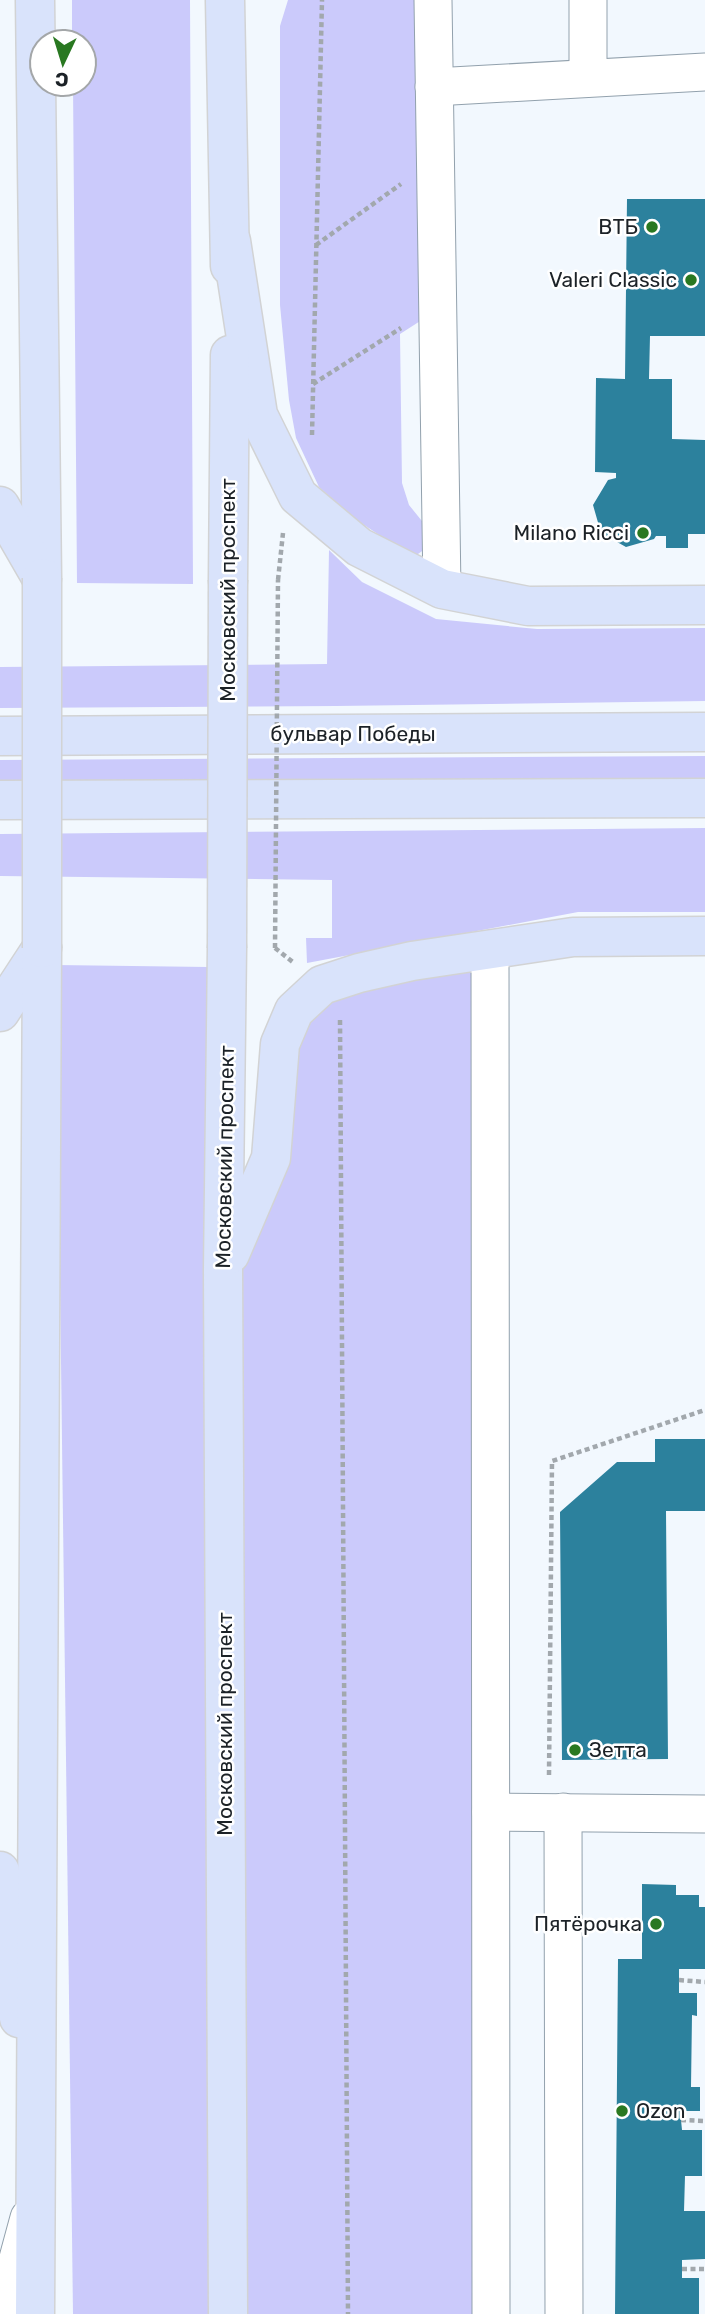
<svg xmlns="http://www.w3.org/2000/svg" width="705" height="2314" font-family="Rubik,sans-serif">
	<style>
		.green { fill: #cbcafb }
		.building { fill: #2c819d }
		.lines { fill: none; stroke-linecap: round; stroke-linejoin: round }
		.minor-casing { stroke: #92a1ad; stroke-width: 39 }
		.major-casing { stroke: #d2d3d4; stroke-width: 41 }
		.path { stroke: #a2a8ad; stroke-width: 4.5; stroke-dasharray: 5 3.5; stroke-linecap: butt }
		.minor { stroke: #fff; stroke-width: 37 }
		.major { stroke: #d9e3fb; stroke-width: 38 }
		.major-bridge-casing { stroke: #d2d3d4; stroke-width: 41; stroke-linecap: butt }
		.path-bridge { stroke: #a2a8ad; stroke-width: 4.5; stroke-dasharray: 5 3.5; stroke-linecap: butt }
		.major-bridge { stroke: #d9e3fb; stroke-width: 38 }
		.poi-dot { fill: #297821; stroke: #fff; stroke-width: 2.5 }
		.labels { text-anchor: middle; stroke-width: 5; stroke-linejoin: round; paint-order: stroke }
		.poi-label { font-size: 21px; fill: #1c2227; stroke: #fff; text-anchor: end }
		.street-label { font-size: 21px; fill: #1c2227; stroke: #fff }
	</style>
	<rect width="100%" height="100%" fill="#f2f8fe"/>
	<g class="green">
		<polygon points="72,0 190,0 193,584 77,583 73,84 84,84 84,42 72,42"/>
		<polygon points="288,0 423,0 428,316 400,334 402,483 409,505 430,531 429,546 418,554 408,554 355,519 319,487 296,438 289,400 280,305 280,26"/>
		<polygon points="329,550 362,582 436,619 537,629 705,628 705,701 336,706 0,708 0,667 327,664"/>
		<polygon points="705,756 705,779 0,783 0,760"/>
		<polygon points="705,828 705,912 578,912 307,963 306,938 332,938 332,880 0,876 0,834"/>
		<polygon points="490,950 491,2314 232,2314 223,1270 294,1011"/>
		<polygon points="56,965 208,967 208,2314 73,2314"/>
	</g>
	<g class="building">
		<polygon points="627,199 705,199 705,336 650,336 649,379 672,379 672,439 705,440 705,534 688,534 688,548 666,548 666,536 656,536 654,539 626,547 601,533 593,505 608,480 616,478 616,473 595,472 596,378 625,379"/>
		<polygon points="655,1439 705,1439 705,1511 666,1511 668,1759 562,1760 560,1512 617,1462 655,1462"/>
		<polygon points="642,1884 676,1885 676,1895 699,1895 699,1907 705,1907 705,1969 679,1969 679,1993 697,1993 697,2016 692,2015 691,2087 700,2087 700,2111 682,2111 681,2120 682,2130 702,2130 702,2176 685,2176 684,2211 705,2211 705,2259 682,2260 682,2278 699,2278 699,2314 615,2314 618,1959 642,1959"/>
	</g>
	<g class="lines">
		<g class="minor-casing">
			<g id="minor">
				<polyline points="433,0 442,589"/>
				<polyline points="588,78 588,0"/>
				<polyline points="434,87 705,72"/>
				<polyline points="490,950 491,2314"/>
				<polyline points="491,1812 705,1814"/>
				<polyline points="563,1812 564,2314"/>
				<polyline points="3,2314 29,2218"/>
			</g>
		</g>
		<g class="major-casing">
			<g id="major">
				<polyline points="35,0 42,578"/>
				<polyline points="225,0 230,266"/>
				<polyline points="231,241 258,415 298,496 359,547 442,589 528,606 705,605"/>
				<polyline points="0,506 41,577"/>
				<polyline points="228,580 230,355"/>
				<polyline points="0,736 705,732"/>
				<polyline points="0,800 705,798"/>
				<polyline points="227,948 223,1270 228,2314"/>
				<polyline points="0,1012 42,948"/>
				<polyline points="230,1254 271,1158 280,1044 294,1011 322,985 359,973 412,961 573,937 705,936"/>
				<polyline points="0,1871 1,1909 19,2018"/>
				<polyline points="35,2314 42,948"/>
			</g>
		</g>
		<g class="path">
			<polyline points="316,245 401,184"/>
			<polyline points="313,384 401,328"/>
			<polyline points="312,435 322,0"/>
			<polyline points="278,580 283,533"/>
			<polyline points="275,948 294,963"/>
			<polyline points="340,1020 348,2314"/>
			<polyline points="549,1775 552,1461 705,1410"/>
			<polyline points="679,1980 705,1982"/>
			<polyline points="681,2120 705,2121"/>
			<polyline points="682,2269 705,2269"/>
		</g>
		<use href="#minor" class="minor"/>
		<use href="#major" class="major"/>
		<g class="major-bridge-casing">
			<g id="major-bridge">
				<polyline points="42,948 42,578"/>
				<polyline points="227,948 228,580"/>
			</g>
		</g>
		<polyline class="path-bridge" points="275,948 278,580"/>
		<use href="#major-bridge" class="major-bridge"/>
	</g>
	<g class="poi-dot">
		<circle cx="652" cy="227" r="7"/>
		<circle cx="691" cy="280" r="7"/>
		<circle cx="643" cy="533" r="7"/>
		<circle cx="575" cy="1750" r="7"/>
		<circle cx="656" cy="1924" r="7"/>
		<circle cx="622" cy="2111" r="7"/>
	</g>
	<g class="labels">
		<g class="poi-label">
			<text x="638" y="234">ВТБ</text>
			<text x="677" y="287">Valeri Classic</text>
			<text x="629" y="540">Milano Ricci</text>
			<text x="589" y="1757" text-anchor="start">Зетта</text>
			<text x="642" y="1931">Пятёрочка</text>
			<text x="636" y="2118" text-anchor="start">Ozon</text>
		</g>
		<g class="street-label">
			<text transform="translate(228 590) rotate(-90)" y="7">Московский проспект</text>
			<text x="353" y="741">бульвар Победы</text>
			<text transform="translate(225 1157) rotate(-89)" y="7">Московский проспект</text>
			<text transform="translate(225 1724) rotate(-90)" y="7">Московский проспект</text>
		</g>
	</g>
	<g transform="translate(63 63) rotate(184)"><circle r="33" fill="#ffffff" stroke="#a4a7a9" stroke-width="2"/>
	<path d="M0-5L12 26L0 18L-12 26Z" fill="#297821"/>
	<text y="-10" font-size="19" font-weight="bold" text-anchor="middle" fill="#1c2227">С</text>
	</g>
</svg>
